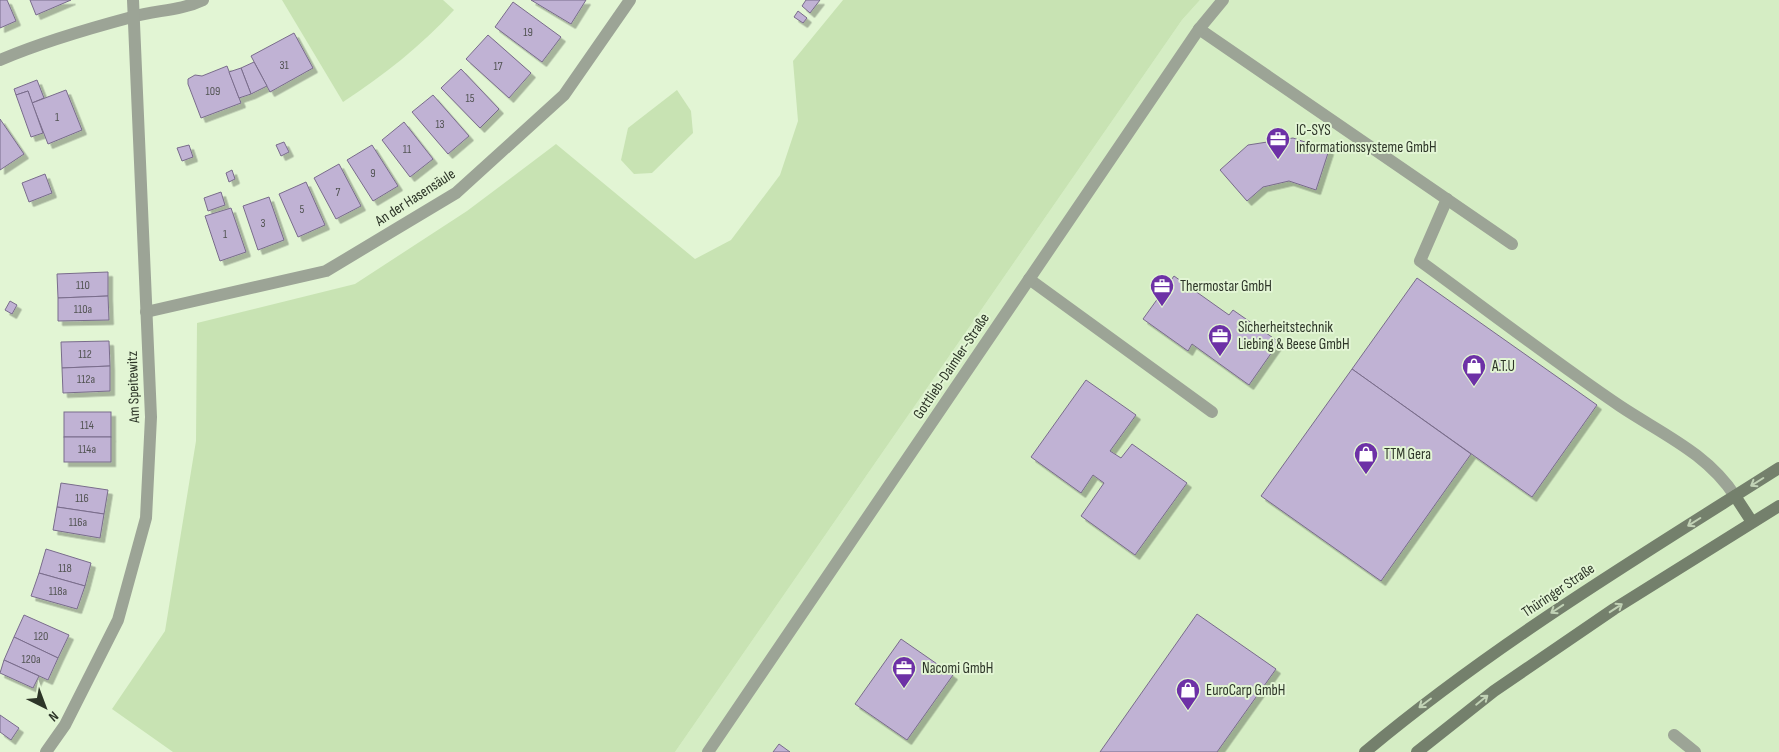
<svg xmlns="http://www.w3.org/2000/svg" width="1779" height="752" font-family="'Sofia Sans Condensed',sans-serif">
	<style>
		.built { fill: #d5edc4 }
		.green { fill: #c8e3b3 }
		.building { fill: #c0b2d4; stroke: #796c8b; filter: url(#shadow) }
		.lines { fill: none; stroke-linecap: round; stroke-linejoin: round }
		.lane { stroke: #9ca496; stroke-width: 12 }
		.street { stroke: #9ca496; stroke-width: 12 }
		.secondary { stroke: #74806c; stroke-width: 12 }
		.oneway { stroke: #c1d2b5 }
		.labels { text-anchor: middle; stroke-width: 4; stroke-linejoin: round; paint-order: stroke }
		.number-label { font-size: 12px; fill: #525453 }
		.poi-label { font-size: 15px; fill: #2d3528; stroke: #e2f5d4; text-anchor: start }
		.street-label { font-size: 15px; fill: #2d3528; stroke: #e2f5d4 }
	</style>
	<defs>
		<filter id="shadow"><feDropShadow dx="4.5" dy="4.5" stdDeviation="0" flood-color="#0004"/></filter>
	</defs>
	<rect width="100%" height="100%" fill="#e2f5d4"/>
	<polygon class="built" points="1200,0 1779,0 1779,752 675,752 1182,20"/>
	<g class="green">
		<path d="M282,0h161l11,10c-33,36 -70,65 -111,92z"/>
		<polygon points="843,0 1200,0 1182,20 675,752 173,752 112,709 165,631 196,441 197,323 355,284 467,211 556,144 695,259 731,240 780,175 798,121 793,61"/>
		<polygon points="677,90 691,111 693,133 652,173 634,174 621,160 628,128"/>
	</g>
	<g class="building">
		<polygon points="0,0 7,0 16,21 0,28"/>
		<polygon points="30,0 71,0 36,15"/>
		<polygon points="531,0 586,0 571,24"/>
		<polygon points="806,0 820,0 810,13 802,6"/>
		<polygon points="513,2 561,37 542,62 495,27"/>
		<polygon points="798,11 807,18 803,23 794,17"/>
		<polygon points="294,33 313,68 270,92 251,56"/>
		<polygon points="488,35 531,73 509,98 466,59"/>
		<polygon points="254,62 267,86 251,94 241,68"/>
		<polygon points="227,66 241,103 201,118 188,84 188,79 195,75 202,76"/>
		<polygon points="241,68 251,94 239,98 229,72"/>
		<polygon points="461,69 499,109 480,128 441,88"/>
		<polygon points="37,80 44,98 32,103 28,91 16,95 14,89"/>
		<polygon points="66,90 82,130 48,144 32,103"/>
		<polygon points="28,91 43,133 31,137 16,95"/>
		<polygon points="433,95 469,136 448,154 412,112"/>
		<polygon points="0,119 24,154 0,170"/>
		<polygon points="404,122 433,159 410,177 382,140"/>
		<polygon points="1293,138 1329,150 1316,190 1289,181 1263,187 1247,201 1220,170 1248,145"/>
		<polygon points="284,142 289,152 281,156 276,145"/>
		<polygon points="189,145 193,157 182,161 177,148"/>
		<polygon points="372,145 398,186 373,201 347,160"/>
		<polygon points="339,164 361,206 336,219 314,178"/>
		<polygon points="232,170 235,179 229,182 226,173"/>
		<polygon points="45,174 52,193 29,202 22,183"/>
		<polygon points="306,182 325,225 298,237 279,194"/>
		<polygon points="221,192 225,205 208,211 204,198"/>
		<polygon points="269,197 284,240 258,250 243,206"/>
		<polygon points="231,208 246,252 220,261 205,216"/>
		<polygon points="108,272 108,296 58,298 57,274"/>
		<polygon points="1174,276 1229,315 1233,310 1279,342 1249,385 1192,344 1188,351 1143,319"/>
		<polygon points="1417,278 1597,405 1532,497 1352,369"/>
		<polygon points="108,296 109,320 58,321 58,298"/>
		<polygon points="10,301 17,305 12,314 5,310"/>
		<polygon points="109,341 110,366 62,368 61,342"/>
		<polygon points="110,366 110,391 63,393 62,368"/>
		<polygon points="1352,369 1471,454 1381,581 1261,496"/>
		<polygon points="1086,380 1136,415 1110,451 1121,458 1132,444 1187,483 1135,555 1081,516 1104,483 1093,475 1081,493 1031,457"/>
		<rect x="64" y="412" width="47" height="25"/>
		<rect x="64" y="437" width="47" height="25"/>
		<polygon points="61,483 108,490 104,514 57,507"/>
		<polygon points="57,507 104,514 100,538 53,530"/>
		<polygon points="46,549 91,563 85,586 39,573"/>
		<polygon points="39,573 85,586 77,609 31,596"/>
		<polygon points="1197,614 1276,669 1217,752 1100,752"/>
		<polygon points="24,615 69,635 58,658 14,637"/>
		<polygon points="14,637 58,658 48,680 4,660"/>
		<polygon points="901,639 953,675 907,740 855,704"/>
		<polygon points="4,660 39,676 33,688 0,673"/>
		<polygon points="0,715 19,728 11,740 0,732"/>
		<polygon points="779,744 790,752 773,752"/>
	</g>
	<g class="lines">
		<g class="lane">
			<polyline points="1199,29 1512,244"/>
			<path d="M1447,199l-27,62c66,48 132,99 200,145 42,28 87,47 115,90"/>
			<polyline points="1029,279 1212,412"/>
			<polyline points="1674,735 1695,752"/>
		</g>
		<g class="street">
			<path d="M0,60c42,-18 87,-31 132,-43 24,-7 48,-6 71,-17"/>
			<polyline points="146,312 326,271 456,193 564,95 630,0"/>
			<polyline points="46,752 65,725 118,620 146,518 151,417 133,0"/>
			<polyline points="708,752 1199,29 1223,0"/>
		</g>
		<g class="secondary">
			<polyline points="1735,496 1752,522"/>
			<path d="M1365,752c129,-108 272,-194 414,-284"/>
			<polyline points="1417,752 1494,691 1614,609 1779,506"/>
		</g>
	</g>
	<defs><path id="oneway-shaft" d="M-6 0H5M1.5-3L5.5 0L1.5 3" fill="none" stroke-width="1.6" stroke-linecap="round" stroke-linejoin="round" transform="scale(1.25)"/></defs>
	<g class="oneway">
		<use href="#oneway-shaft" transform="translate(1757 482) rotate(148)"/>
		<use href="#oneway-shaft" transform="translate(1694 522) rotate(148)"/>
		<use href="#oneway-shaft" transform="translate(1616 608) rotate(-33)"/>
		<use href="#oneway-shaft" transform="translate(1557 609) rotate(146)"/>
		<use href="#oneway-shaft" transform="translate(1482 700) rotate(-39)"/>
		<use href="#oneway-shaft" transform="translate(1425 703) rotate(143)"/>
	</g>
	<defs>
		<g id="office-pin" transform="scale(1.25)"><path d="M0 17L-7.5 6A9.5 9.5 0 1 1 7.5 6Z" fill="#6d31a6" stroke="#e2f5d4"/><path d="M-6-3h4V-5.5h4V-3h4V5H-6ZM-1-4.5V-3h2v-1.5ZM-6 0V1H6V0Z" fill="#fff"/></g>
		<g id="shop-pin" transform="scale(1.25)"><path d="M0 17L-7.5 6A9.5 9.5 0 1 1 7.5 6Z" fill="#6d31a6" stroke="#e2f5d4"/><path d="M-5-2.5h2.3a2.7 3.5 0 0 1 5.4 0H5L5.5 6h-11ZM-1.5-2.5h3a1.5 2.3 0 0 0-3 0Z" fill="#fff"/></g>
	</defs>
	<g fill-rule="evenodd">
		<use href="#office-pin" x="1278" y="139"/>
		<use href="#office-pin" x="1162" y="286"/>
		<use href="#office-pin" x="1220" y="336"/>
		<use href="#shop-pin" x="1474" y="366"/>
		<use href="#shop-pin" x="1366" y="454"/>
		<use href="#office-pin" x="904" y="668"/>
		<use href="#shop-pin" x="1188" y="690"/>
	</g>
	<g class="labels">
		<g class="number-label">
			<text x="528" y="36">19</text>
			<text x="284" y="69">31</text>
			<text x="498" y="70">17</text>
			<text x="213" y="95">109</text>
			<text x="470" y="102">15</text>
			<text x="57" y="121">1</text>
			<text x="440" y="128">13</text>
			<text x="407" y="153">11</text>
			<text x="373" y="177">9</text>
			<text x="338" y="196">7</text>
			<text x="302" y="213">5</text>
			<text x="263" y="227">3</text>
			<text x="225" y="238">1</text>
			<text x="83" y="289">110</text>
			<text x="83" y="313">110a</text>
			<text x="85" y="358">112</text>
			<text x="86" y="383">112a</text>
			<text x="87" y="429">114</text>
			<text x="87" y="453">114a</text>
			<text x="82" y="502">116</text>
			<text x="78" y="526">116a</text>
			<text x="65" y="572">118</text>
			<text x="58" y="595">118a</text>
			<text x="41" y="640">120</text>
			<text x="31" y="663">120a</text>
		</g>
		<g class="poi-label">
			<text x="1296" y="135">IC-SYS<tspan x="1296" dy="17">Informationssysteme GmbH</tspan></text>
			<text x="1180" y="291">Thermostar GmbH</text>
			<text x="1238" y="332">Sicherheitstechnik<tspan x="1238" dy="17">Liebing &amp; Beese GmbH</tspan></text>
			<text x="1492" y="371">A.T.U</text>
			<text x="1384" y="459">TTM Gera</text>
			<text x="922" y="673">Nacomi GmbH</text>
			<text x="1206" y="695">EuroCarp GmbH</text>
		</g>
		<g class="street-label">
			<text transform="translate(415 197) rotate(-33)" y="5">An der Hasensäule</text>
			<text transform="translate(951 366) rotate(-56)" y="5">Gottlieb-Daimler-Straße</text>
			<text transform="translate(133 387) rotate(-92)" y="5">Am Speitewitz</text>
			<text transform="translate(1558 590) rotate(-34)" y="5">Thüringer Straße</text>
		</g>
	</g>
	<g transform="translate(45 707) rotate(138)" stroke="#e2f5d4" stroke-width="4" paint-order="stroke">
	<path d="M0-4L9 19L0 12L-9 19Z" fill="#2d3528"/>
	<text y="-8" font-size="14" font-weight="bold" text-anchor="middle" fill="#2d3528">N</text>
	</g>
</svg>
